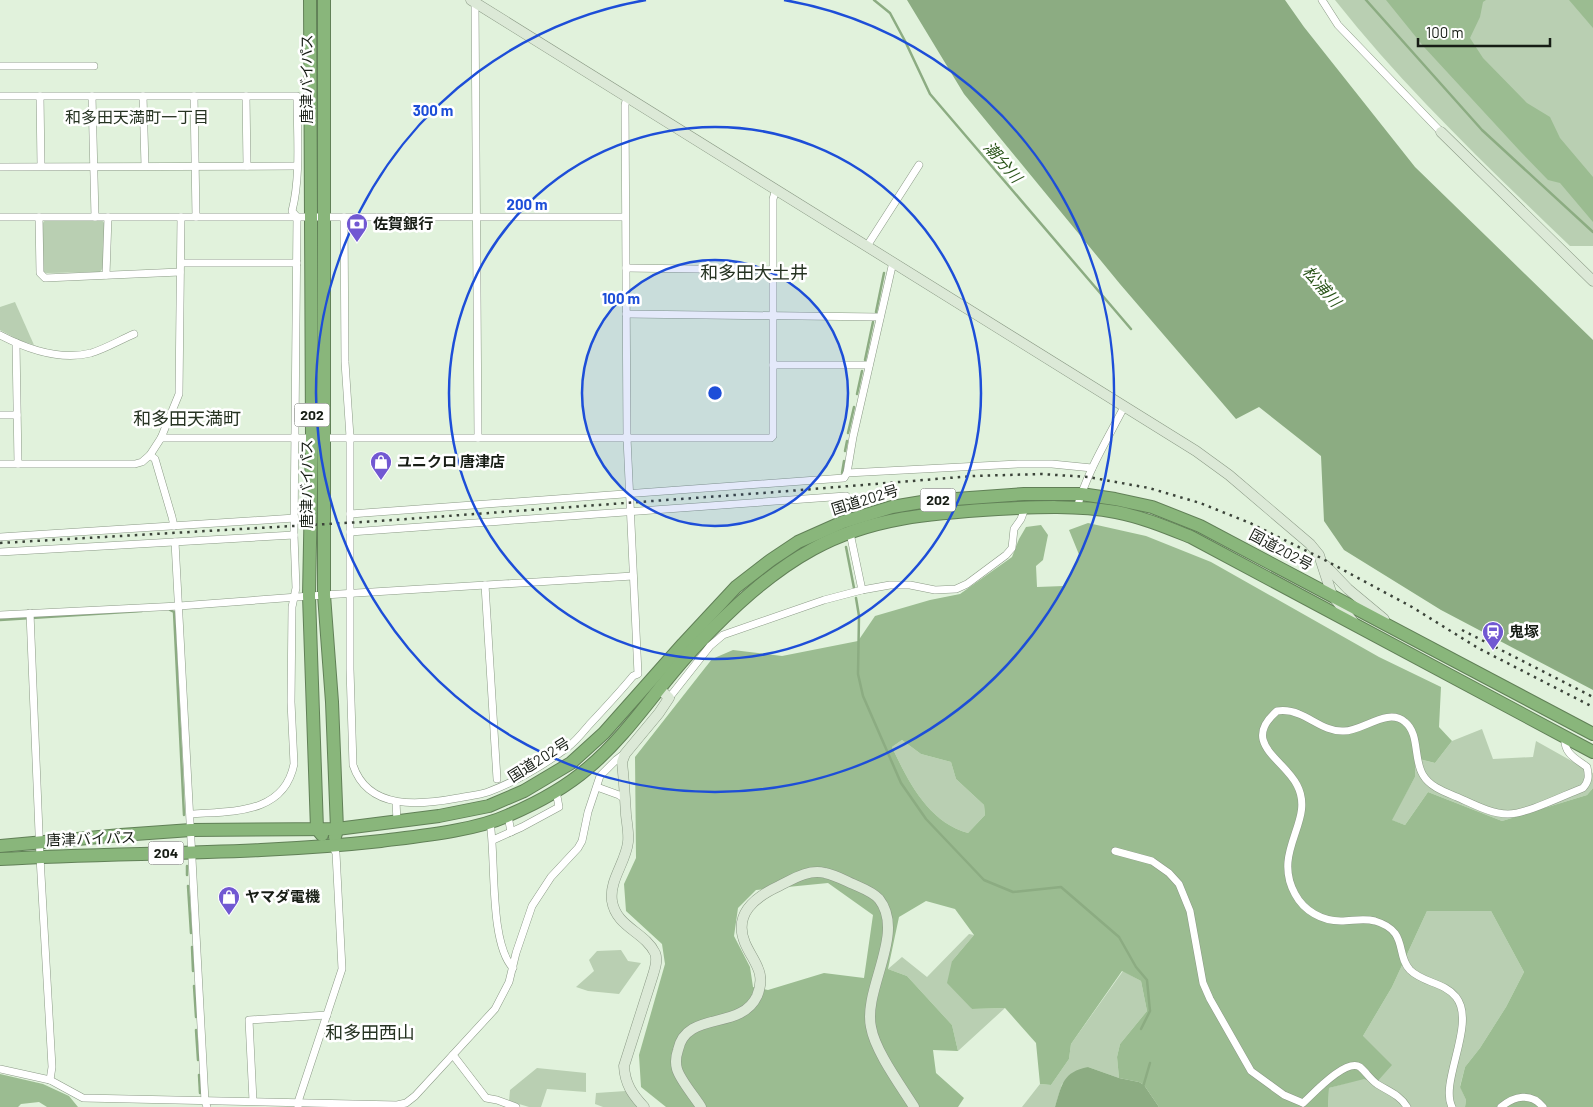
<svg xmlns="http://www.w3.org/2000/svg" width="1593" height="1107" font-family="Barlow,'Noto Sans JP',sans-serif">
	<style>
		.green { fill: #b9cfb2 }
		.forest { fill: #9bbc91; fill-rule: evenodd }
		.water { fill: #8cac82 }
		.lines { fill: none; stroke-linecap: round; stroke-linejoin: round }
		.stream { stroke: #8cac82; stroke-width: 2.5 }
		.street-casing { stroke: #8b9a86; stroke-width: 8 }
		.secondary-casing { stroke: #8b9a86; stroke-width: 11 }
		.highway-casing { stroke: #618057; stroke-width: 14 }
		.street { stroke: #fff; stroke-width: 7 }
		.secondary { stroke: #dce9d7; stroke-width: 10 }
		.highway { stroke: #89b67b; stroke-width: 12 }
		.rail { stroke: #3b4339; stroke-width: 2.5; stroke-dasharray: 2.5 5; stroke-linecap: butt }
		.ring { fill: none; stroke: #1d4ed8; stroke-width: 2.5 }
		.labels { text-anchor: middle; stroke-width: 5; stroke-linejoin: round; paint-order: stroke }
		.shield { fill: #fff; stroke: #5d615b; stroke-width: 1 }
		.shield-label { font-size: 14px; font-weight: bold; fill: #171d15 }
		.street-label { font-size: 15px; fill: #171d15; stroke: #fff }
		.poi-label { font-size: 15px; font-weight: bold; fill: #171d15; stroke: #fff; text-anchor: start }
		.neighbourhood-label { font-size: 16px; fill: #263322; stroke: #fff }
		.water-label { font-size: 16px; font-style: italic; fill: #2a551a; stroke: #fff }
		.quarter-label { font-size: 18px; fill: #263322; stroke: #fff }
		.centre { fill: #1d4ed8; stroke: #fff; stroke-width: 2.5 }
		.ring-label { font-size: 15px; text-anchor: middle; font-weight: bold; fill: #1d4ed8; stroke: #fff; stroke-width: 5; stroke-linejoin: round; paint-order: stroke }
	</style>
	<rect width="100%" height="100%" fill="#e1f2dc"/>
	<g class="green">
		<path d="M1335,0h258v246h-23c-81,-78 -165,-157 -235,-246z"/>
		<polygon points="46,219 101,219 105,224 103,268 100,272 47,273 42,272 42,224"/>
		<polygon points="15,302 34,345 19,340 0,330 0,307"/>
		<polygon points="1482,729 1493,759 1533,757 1536,741 1593,773 1593,788 1587,795 1502,821 1428,792 1405,825 1391,820 1415,777 1415,758 1435,763 1452,741"/>
		<path d="M902,740l19,14 30,8 5,17 28,26 1,10 -17,18c-40,-11 -60,-52 -76,-86z"/>
		<polygon points="1427,911 1491,911 1524,972 1506,1007 1480,1048 1465,1067 1460,1086 1466,1100 1465,1107 1328,1107 1329,1088 1364,1078 1363,1036 1392,987"/>
		<polygon points="969,934 974,935 952,961 972,1009 1005,1008 958,1051 952,1025 907,976 888,969 902,957 927,977"/>
		<polygon points="621,950 628,961 641,963 619,994 588,991 576,987 594,971 589,960 597,951"/>
		<polygon points="1123,971 1141,981 1147,1011 1120,1044 1117,1057 1119,1078 1088,1067 1062,1084 1055,1107 1022,1107 1040,1084 1051,1085 1069,1059 1071,1044"/>
		<polygon points="537,1068 586,1073 586,1092 547,1089 541,1107 529,1107 509,1101 510,1090"/>
		<polygon points="626,1091 639,1107 603,1107 595,1104 596,1093"/>
	</g>
	<g class="forest">
		<polygon points="1386,0 1486,0 1483,2 1480,17 1470,38 1483,58 1527,103 1550,117 1560,138 1593,177 1593,222 1560,183 1548,180 1519,150 1424,47"/>
		<polygon points="1569,0 1593,0 1593,28"/>
		<path d="M1088,523l58,13 65,26 168,95 62,30 -2,40 13,14 -17,22 -20,-5v19l-23,43 13,5 23,-33 74,29 85,-26 6,-7v319h-128l1,-7 -6,-13 5,-20 15,-19 26,-41 18,-35 -33,-61h-64l-35,76 -29,49 29,29 -16,18 -12,-4 -35,9 -1,19h-169l-15,-22 -5,-3 -20,-4 -2,-21 3,-13 27,-33 -6,-30 -19,-10 -51,73 -2,15 -18,26 -11,-1 -4,-41 -31,-35 -33,1 -25,-26 5,-22 22,-26 -19,-26 -29,-8 -27,16 -11,52 19,7 45,49 6,26 -25,-1 3,23 28,25 -6,9h-292l-25,-20 -2,-32 26,-91 -3,-20 -36,-33 -2,-27 12,-26 -1,-101 77,-98 21,-9 49,6 76,-15 17,-25 55,-16 30,-6 52,-37 7,-18 7,-12 15,-2 7,10 -5,25 -7,6 1,21 27,-1 16,-29 -11,-27zM902,740l19,14 30,8 5,17 28,26 1,10 -17,18c-40,-11 -60,-52 -76,-86zM828,883l45,32 -9,63 -40,-5 -56,17 -15,-3 -3,-20 -16,-31 4,-28 18,-18z"/>
		<polygon points="0,1074 43,1084 69,1096 78,1107 47,1107 39,1102 21,1104 18,1107 0,1107"/>
	</g>
	<g class="water">
		<polygon points="907,0 1285,0 1304,27 1415,167 1593,340 1593,690 1441,610 1344,550 1324,521 1321,456 1259,407 1236,419 1120,284 964,94"/>
		<path d="M1088,1067l31,11 20,4 5,3 15,22h-104c7,-23 8,-35 33,-40z"/>
	</g>
	<g class="lines">
		<g class="stream">
			<polyline points="874,0 890,13 905,41 930,94 1131,329"/>
			<polyline points="1366,0 1482,130 1593,232"/>
			<polyline points="876,312 884,273"/>
			<polyline points="865,360 873,322"/>
			<polyline points="857,394 862,371"/>
			<polyline points="848,433 854,407"/>
			<polyline points="845,451 847,441"/>
			<polyline points="842,473 844,461"/>
			<polyline points="840,510 841,502"/>
			<polyline points="846,547 854,588"/>
			<polyline points="856,598 859,616 858,674 863,696 901,783 926,819 984,880 1013,892 1061,887 1119,937 1136,967 1147,980 1150,1011 1141,1029"/>
			<polyline points="170,610 174,612 184,815"/>
			<polyline points="0,620 142,611"/>
			<polyline points="187,866 187,875"/>
			<polyline points="188,886 191,933"/>
			<polyline points="192,947 193,971"/>
			<polyline points="194,986 196,1017"/>
			<polyline points="196,1030 198,1060"/>
			<polyline points="199,1075 200,1093"/>
			<polyline points="1143,1087 1150,1063"/>
		</g>
		<g class="street-casing">
			<g id="street">
				<polyline points="1322,0 1338,25 1441,132"/>
				<polyline points="475,3 478,438"/>
				<polyline points="0,66 94,66"/>
				<path d="M0,96h297c0,36 4,80 -5,115l5,6 -3,318 2,53 -4,19 -1,95 3,62c-10,51 -63,47 -103,50"/>
				<polyline points="40,96 41,166"/>
				<polyline points="92,96 95,217"/>
				<polyline points="143,96 145,166"/>
				<polyline points="194,96 196,217"/>
				<polyline points="246,96 247,166"/>
				<polyline points="0,167 296,166"/>
				<polyline points="0,217 625,217"/>
				<polyline points="39,217 40,273 45,278 180,272"/>
				<path d="M344,217l1,145 5,75v232l3,96c15,46 68,40 105,33 10,-2 21,-3 30,-6 29,-11 56,-27 80,-45 8,-6 15,-15 21,-22 15,-16 30,-32 44,-49l5,-2 -11,-236 -2,-333 2,-8"/>
				<polyline points="867,246 919,165"/>
				<polyline points="181,263 297,263"/>
				<polyline points="626,268 773,270"/>
				<polyline points="106,275 108,217"/>
				<polyline points="626,314 880,317"/>
				<path d="M0,335c27,14 60,26 91,18 14,-4 29,-13 43,-19"/>
				<polyline points="16,343 18,464"/>
				<polyline points="773,365 869,365"/>
				<polyline points="0,415 17,415"/>
				<polyline points="161,438 771,438 773,436 773,199 776,189"/>
				<polyline points="150,455 155,459 172,517 174,526"/>
				<polyline points="0,464 135,464 142,462 150,455 161,438 179,394 181,217"/>
				<polyline points="847,473 1018,464 1052,464 1092,468"/>
				<path d="M1077,508c10,-36 30,-68 47,-101"/>
				<polyline points="350,514 844,478 847,473 853,437 893,262"/>
				<polyline points="350,532 846,496"/>
				<polyline points="850,533 862,590"/>
				<polyline points="0,537 295,518"/>
				<polyline points="175,542 205,1101 207,1107"/>
				<polyline points="0,552 294,535"/>
				<polyline points="485,585 497,779"/>
				<polyline points="30,613 40,857 52,1067 50,1080"/>
				<polyline points="0,615 179,606 324,595 633,576"/>
				<polyline points="669,698 710,646 723,635 824,600 862,590 890,585 910,585 935,590 956,589 967,584 1006,555 1012,548 1014,529 1021,519 1025,508"/>
				<polyline points="597,787 619,795 625,799"/>
				<polyline points="396,802 397,821"/>
				<polyline points="508,816 511,832"/>
				<path d="M490,822c6,36 -1,121 23,146"/>
				<polyline points="493,840 522,827 559,807 556,791"/>
				<polyline points="1115,851 1152,861 1169,873 1179,884 1190,911 1203,983 1210,999 1251,1071 1284,1095 1303,1103"/>
				<polyline points="453,1055 486,1098 497,1100 516,1107"/>
				<polyline points="0,1069 50,1080 83,1098 397,1105 406,1103 415,1096 495,1009 509,982 516,953 532,906 551,877 578,848 582,841 588,812 600,776 616,760 624,754"/>
				<polyline points="253,1101 249,1020 327,1015"/>
				<path d="M1303,1103c11,-10 43,-45 57,-36 6,5 10,12 17,17 11,7 23,11 30,23"/>
				<polyline points="298,1107 298,1102 342,969 336,853 332,846"/>
				<path d="M1452,1107c-13,-25 25,-84 4,-110 -12,-15 -33,-14 -46,-27 -15,-16 -1,-39 -35,-49 -12,-3 -22,0 -34,0 -19,0 -37,-10 -46,-27 -24,-44 21,-73 2,-109 -13,-26 -57,-42 -20,-74 7,-1 15,0 22,3 15,6 28,18 45,17 19,0 44,-24 61,-9 15,12 8,37 18,53 7,12 22,17 34,22 16,7 34,17 51,17 19,0 56,-19 75,-26 6,-7 6,-12 4,-21 -11,-8 -24,-14 -22,-30"/>
				<path d="M1501,1107c13,-11 30,-15 42,0"/>
			</g>
		</g>
		<g class="secondary-casing">
			<g id="secondary">
				<polyline points="471,0 1196,451 1229,475 1310,544 1319,555 1332,595 1354,623"/>
				<polyline points="1441,132 1593,281"/>
				<polyline points="1325,565 1348,589 1384,619"/>
				<path d="M644,1107c-12,-13 -19,-23 -20,-41l29,-91c2,-7 5,-15 2,-22 -10,-21 -39,-26 -43,-52 -3,-21 14,-39 16,-59 1,-8 -1,-18 -2,-27 -1,-17 -2,-35 -4,-53l3,-8 34,-41 10,-15 -9,-9"/>
				<path d="M701,1107c-6,-10 -21,-27 -24,-38 -2,-7 -1,-13 1,-19 8,-40 63,-19 79,-54 10,-24 -4,-34 -12,-53 -12,-29 10,-46 34,-57 14,-7 29,-17 46,-13 10,2 19,7 28,11 9,4 20,8 26,15 27,34 -16,90 -8,128 4,24 30,59 43,80"/>
			</g>
		</g>
		<g class="highway-casing">
			<g id="highway">
				<polyline points="310,0 312,438 309,596 317,829 322,835"/>
				<polyline points="324,0 324,595 332,702 337,829 335,837"/>
				<polyline points="0,846 121,835 191,830 337,829 439,816 489,806 524,791 571,763 604,733 683,644 736,587 771,560 798,542 843,522 892,507 928,501 1024,494 1081,494 1115,499 1152,507 1200,526 1593,734"/>
				<path d="M0,859c127,-7 254,-4 381,-18 39,-5 93,-10 128,-26 28,-12 56,-27 79,-47 42,-35 71,-84 109,-123 34,-36 72,-72 116,-96 58,-32 120,-36 185,-40 38,-2 80,-4 118,3 26,5 50,15 75,25l402,215"/>
			</g>
		</g>
		<use href="#street" class="street"/>
		<use href="#secondary" class="secondary"/>
		<use href="#highway" class="highway"/>
		<g class="rail">
			<polyline points="0,543 379,521 776,492 973,476 1041,474 1088,477 1149,488 1200,503 1250,523 1321,558 1412,607 1478,648 1593,707"/>
			<polyline points="1462,630 1593,697"/>
		</g>
	</g>
	<circle cx="715" cy="393" r="133" fill="#1d4ed8" fill-opacity=".12"/>
	<g class="ring">
		<circle cx="715" cy="393" r="133"/>
		<circle cx="715" cy="393" r="266"/>
		<path d="M784 0A399 399 0 1 1 646 0"/>
	</g>
	<defs>
		<g id="bank-pin" transform="scale(1.125)"><path d="M0 17L-7.5 6A9.5 9.5 0 1 1 7.5 6Z" fill="#7158d2" stroke="#fff"/><path d="M-6-4H6V4H-6ZM0-2.3a2.3 2.3 0 1 0 0 4.6a2.3 2.3 0 1 0 0-4.6Z" fill="#fff"/></g>
		<g id="shop-pin" transform="scale(1.125)"><path d="M0 17L-7.5 6A9.5 9.5 0 1 1 7.5 6Z" fill="#7158d2" stroke="#fff"/><path d="M-5-2.5h2.3a2.7 3.5 0 0 1 5.4 0H5L5.5 6h-11ZM-1.5-2.5h3a1.5 2.3 0 0 0-3 0Z" fill="#fff"/></g>
		<g id="station-pin" transform="scale(1.125)"><path d="M0 17L-7.5 6A9.5 9.5 0 1 1 7.5 6Z" fill="#7158d2" stroke="#fff"/><path d="M-3-6H3Q5-6 5-4V2Q5 4 3 4L4.5 6H3L1.5 4h-3L-3 6H-4.5L-3 4Q-5 4-5 2V-4Q-5-6-3-6ZM-3.5-4v3h7v-3ZM-3.5 1v1.5H-2V1ZM2 1v1.5H3.5V1Z" fill="#fff"/></g>
	</defs>
	<g fill-rule="evenodd">
		<use href="#bank-pin" x="357" y="224"/>
		<use href="#shop-pin" x="381" y="462"/>
		<use href="#station-pin" x="1493" y="632"/>
		<use href="#shop-pin" x="229" y="897"/>
	</g>
	<g class="labels">
		<g class="shield">
			<rect x="294.5" y="403.5" width="35" height="23" rx="4"/>
			<rect x="920.5" y="488.5" width="35" height="23" rx="4"/>
			<rect x="148.5" y="841.5" width="35" height="23" rx="4"/>
		</g>
		<g class="shield-label">
			<text x="312" y="420">202</text>
			<text x="938" y="505">202</text>
			<text x="166" y="858">204</text>
		</g>
		<g class="street-label">
			<text transform="translate(307 79) rotate(-90)" y="5">唐津バイパス</text>
			<text transform="translate(307 484) rotate(-90)" y="5">唐津バイパス</text>
			<text transform="translate(865 500) rotate(-17)" y="5">国道202号</text>
			<text transform="translate(1281 550) rotate(28)" y="5">国道202号</text>
			<text transform="translate(539 760) rotate(-32)" y="5">国道202号</text>
			<text transform="translate(91 839) rotate(-2)" y="5">唐津バイパス</text>
		</g>
		<g class="poi-label">
			<text x="373" y="229">佐賀銀行</text>
			<text x="397" y="467">ユニクロ 唐津店</text>
			<text x="1509" y="637">鬼塚</text>
			<text x="245" y="902">ヤマダ電機</text>
		</g>
		<g class="neighbourhood-label">
			<text x="137" y="123">和多田天満町一丁目</text>
		</g>
		<g class="water-label">
			<text transform="translate(1003 162) rotate(49)" y="6">潮分川</text>
			<text transform="translate(1322 286) rotate(49)" y="6">松浦川</text>
		</g>
		<g class="quarter-label">
			<text x="754" y="279">和多田大土井</text>
			<text x="187" y="425">和多田天満町</text>
			<text x="370" y="1039">和多田西山</text>
		</g>
	</g>
	<circle cx="715" cy="393" r="8" class="centre"/>
	<g class="ring-label">
		<text x="433" y="116">300 m</text>
		<text x="527" y="210">200 m</text>
		<text x="621" y="304">100 m</text>
	</g>
	<path d="M1418 38v8h132v-8" fill="none" stroke="#171d15" stroke-width="2.5"/>
	<text x="1426" y="38" font-size="15" fill="#171d15" stroke="#ffffff" stroke-width="4" paint-order="stroke">100 m</text>
</svg>
